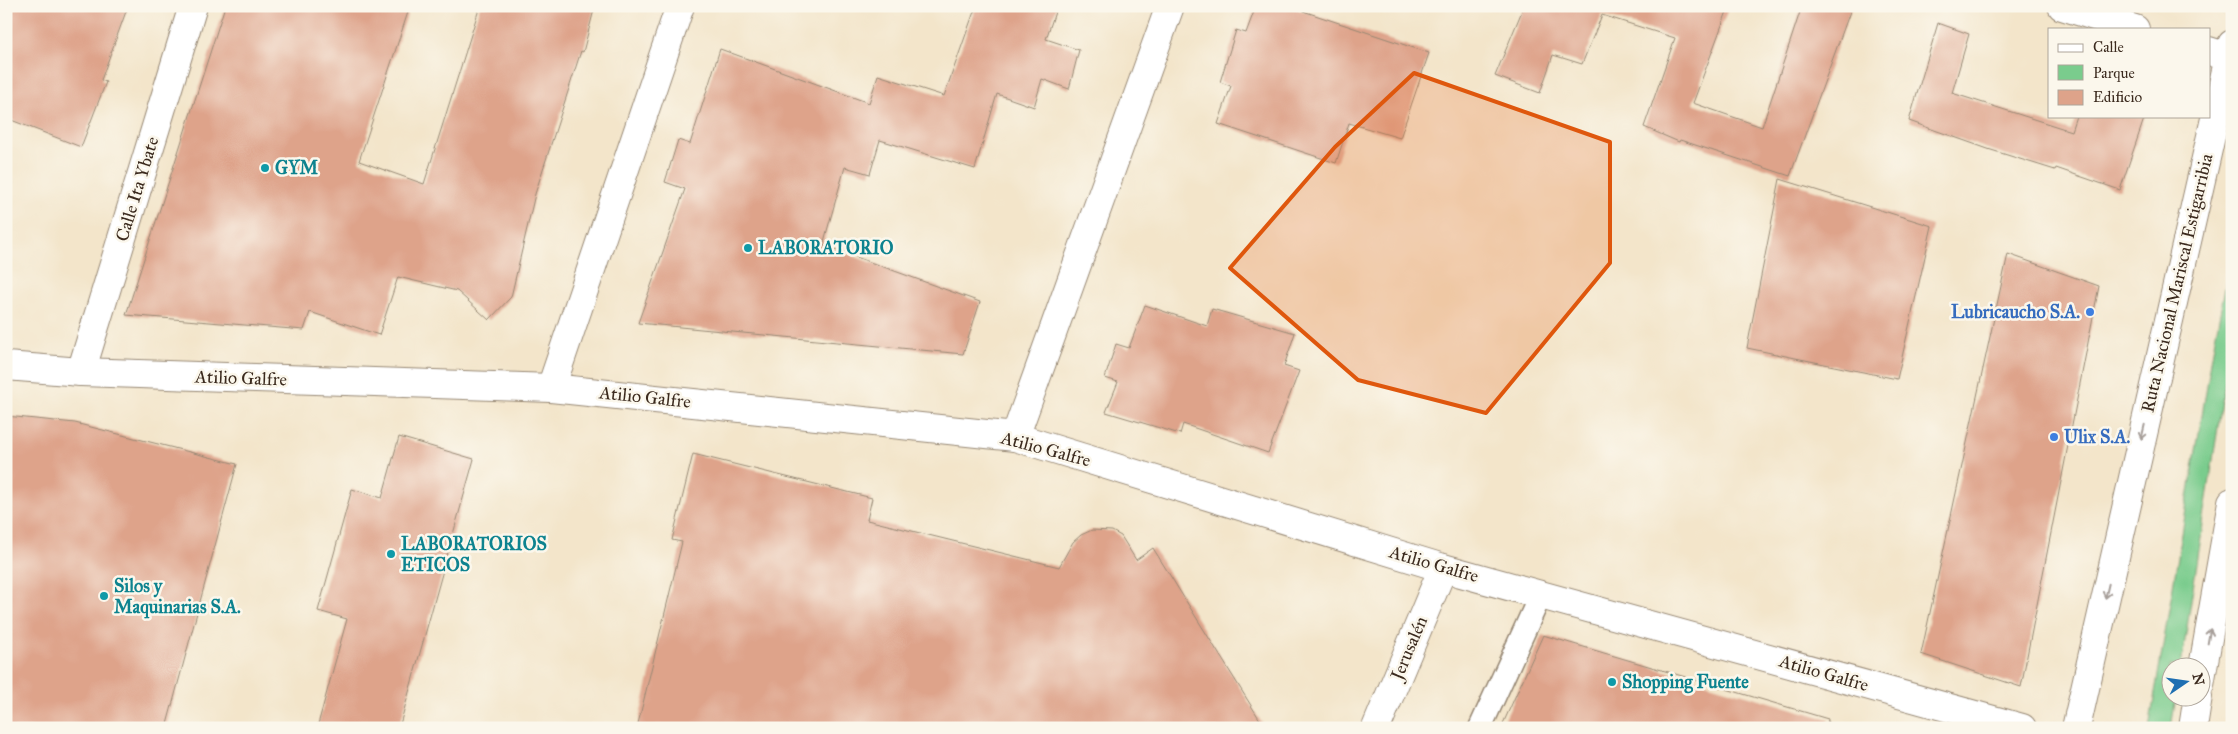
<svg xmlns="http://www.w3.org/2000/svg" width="2238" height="734" font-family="'IM FELL Great Primer',serif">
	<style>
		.green { fill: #7acc8d; stroke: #5a7b56 }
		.building { fill: #dea38a }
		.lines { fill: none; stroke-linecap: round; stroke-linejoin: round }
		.service-casing { stroke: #978874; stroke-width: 25 }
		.minor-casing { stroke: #978874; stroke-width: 30 }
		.trunk-casing { stroke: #978874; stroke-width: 30 }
		.service { stroke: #fff; stroke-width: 22 }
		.minor { stroke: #fff; stroke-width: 28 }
		.trunk { stroke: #fff; stroke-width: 28 }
		.oneway { stroke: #a79f9a }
		.marked { fill: #df570d; fill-opacity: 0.2; stroke: #df570d; stroke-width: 4; stroke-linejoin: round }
		.culture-dot { fill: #0f9aa8; stroke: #fbf7ec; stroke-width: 2 }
		.shop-dot { fill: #3f7fe0; stroke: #fbf7ec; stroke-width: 2 }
		.labels { text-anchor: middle; stroke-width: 5; stroke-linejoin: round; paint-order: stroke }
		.culture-label { font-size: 18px; font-weight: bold; fill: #0d838f; stroke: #fbf7ec; text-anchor: start }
		.street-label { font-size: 18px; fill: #3b2a1e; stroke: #fbf7ec }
		.shop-label { font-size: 18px; font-weight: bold; fill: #366cbe; stroke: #fbf7ec; text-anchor: end }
	</style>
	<rect width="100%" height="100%" fill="#fbf7ec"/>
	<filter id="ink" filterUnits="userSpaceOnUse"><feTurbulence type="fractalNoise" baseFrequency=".02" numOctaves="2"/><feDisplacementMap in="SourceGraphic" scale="10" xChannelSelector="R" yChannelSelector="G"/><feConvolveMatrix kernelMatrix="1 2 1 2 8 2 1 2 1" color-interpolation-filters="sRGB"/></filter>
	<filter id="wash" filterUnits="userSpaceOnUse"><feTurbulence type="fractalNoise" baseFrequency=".0096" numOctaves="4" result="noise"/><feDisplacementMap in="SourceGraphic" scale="20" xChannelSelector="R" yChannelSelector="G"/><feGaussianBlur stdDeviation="1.12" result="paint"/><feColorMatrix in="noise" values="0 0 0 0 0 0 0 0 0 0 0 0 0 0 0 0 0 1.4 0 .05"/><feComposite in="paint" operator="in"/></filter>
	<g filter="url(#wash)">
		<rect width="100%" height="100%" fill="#f3e5ca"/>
		<polygon class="green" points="2232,253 2232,337 2181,666 2170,666 2170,696 2176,697 2171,728 2149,728 2215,338"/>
		<g id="blocks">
			<g class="building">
				<polygon points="6,6 128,6 101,80 106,82 81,147 6,118"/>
				<polygon points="225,6 410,6 359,161 424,184 480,6 595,6 583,52 581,51 535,194 511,297 489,320 457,291 398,277 379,335 310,312 304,330 126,315"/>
				<polygon points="976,6 1057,6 1046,39 1079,50 1069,89 1042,79 1034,107 997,94 975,169 880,140 870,174 845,167 823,245 980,302 963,354 638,323 685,189 665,182 678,140 690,144 720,49 869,103 878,75 944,96"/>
				<polygon points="1256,6 1288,6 1429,53 1400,138 1349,123 1336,163 1218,124 1231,86 1220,82 1236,30 1246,33"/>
				<polygon points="1524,6 1729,6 1693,103 1762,127 1802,6 1852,6 1790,176 1680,140 1679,142 1644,127 1675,38 1602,15 1582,64 1553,55 1540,93 1495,76"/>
				<polygon points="1938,23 1969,34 1952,93 2071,131 2076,116 2145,116 2120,190 2056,168 2055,170 1988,149 1909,121"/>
				<polygon points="1780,179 1932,226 1897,379 1747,348"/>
				<polygon points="2008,254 2099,286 2021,687 1921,654"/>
				<polygon points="1145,305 1207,326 1212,309 1295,333 1284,366 1299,371 1268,453 1183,424 1180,434 1106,412 1118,382 1105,378 1116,344 1129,348"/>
				<polygon points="6,416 75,423 237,464 166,728 6,728"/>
				<polygon points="399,437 474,459 399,728 317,728 347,619 318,611 352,489 382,498"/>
				<polygon points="693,454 872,498 867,520 1059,567 1073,542 1081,535 1092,530 1112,531 1121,536 1136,560 1153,548 1265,728 637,728 682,542 672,540"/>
				<polygon points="1543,635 1828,719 1827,728 1501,728"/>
			</g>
		</g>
	</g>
	<g filter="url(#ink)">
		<use href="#blocks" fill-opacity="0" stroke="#978874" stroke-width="1"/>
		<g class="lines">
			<g class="service-casing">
				<polyline id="service" points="1480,728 1541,594"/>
			</g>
			<g class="minor-casing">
				<g id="minor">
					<polyline points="2062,6 2135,29"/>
					<polyline points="2209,51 2228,57"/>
					<polyline points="6,366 81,372 551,388 1015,437 1443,568 2022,728"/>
					<polyline points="81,372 193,6"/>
					<polyline points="551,388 680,6"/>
					<polyline points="1015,437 1170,6"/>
					<polyline points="1376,728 1443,568"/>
				</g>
			</g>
			<g class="trunk-casing">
				<g id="trunk">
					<polyline points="2200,684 2232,502"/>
					<polyline points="2076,728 2232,44"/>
					<polyline points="2193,728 2198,696"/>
				</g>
			</g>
			<use href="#service" class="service"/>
			<use href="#minor" class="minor"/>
			<use href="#trunk" class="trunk"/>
		</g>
		<defs><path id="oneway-shaft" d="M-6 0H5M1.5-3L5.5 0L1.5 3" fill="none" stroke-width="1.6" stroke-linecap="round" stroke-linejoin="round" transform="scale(1.25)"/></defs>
		<g class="oneway">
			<use href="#oneway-shaft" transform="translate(2143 432) rotate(103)"/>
			<use href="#oneway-shaft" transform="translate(2107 591) rotate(103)"/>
			<use href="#oneway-shaft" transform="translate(2209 636) rotate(-80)"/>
		</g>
	</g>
	<path class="marked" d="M1414,73l196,69v121l-124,150 -128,-33 -128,-112 105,-121z"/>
	<g class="culture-dot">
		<circle cx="265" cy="168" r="5"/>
		<circle cx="748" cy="248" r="5"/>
		<circle cx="391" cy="554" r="5"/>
		<circle cx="104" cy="596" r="5"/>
		<circle cx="1612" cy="682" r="5"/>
	</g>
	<g class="shop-dot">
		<circle cx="2090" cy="312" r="5"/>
		<circle cx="2054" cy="437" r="5"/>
	</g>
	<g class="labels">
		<g class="culture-label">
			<text x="275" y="174">GYM</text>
			<text x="758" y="254">LABORATORIO</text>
			<text x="401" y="550">LABORATORIOS<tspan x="401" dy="21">ETICOS</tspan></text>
			<text x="114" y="592">Silos y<tspan x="114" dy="21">Maquinarias S.A.</tspan></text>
			<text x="1622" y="688">Shopping Fuente</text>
		</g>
		<g class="street-label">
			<text transform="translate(137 189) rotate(-73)" y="6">Calle Ita Ybate</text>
			<text transform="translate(2177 283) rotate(-77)" y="6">Ruta Nacional Mariscal Estigarribia</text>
			<text transform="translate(241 378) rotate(2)" y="6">Atilio Galfre</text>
			<text transform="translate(645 397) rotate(6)" y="6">Atilio Galfre</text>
			<text transform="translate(1046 449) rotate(15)" y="6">Atilio Galfre</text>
			<text transform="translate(1434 564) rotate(16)" y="6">Atilio Galfre</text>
			<text transform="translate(1409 648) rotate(-67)" y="6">Jerusalén</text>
			<text transform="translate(1824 673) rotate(16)" y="6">Atilio Galfre</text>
		</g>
		<g class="shop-label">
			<text x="2080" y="318">Lubricaucho S.A.</text>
			<text x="2064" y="443" text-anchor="start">Ulix S.A.</text>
		</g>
	</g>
	<rect width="2238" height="734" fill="none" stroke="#fbf7ec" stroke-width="25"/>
	<rect x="2048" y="28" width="162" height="90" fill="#fbf7ec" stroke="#aea59a"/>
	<rect x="2058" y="44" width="25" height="8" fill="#ffffff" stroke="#aea59a"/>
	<text x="2093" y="52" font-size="15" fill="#3b2a1e">Calle</text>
	<rect x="2058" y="65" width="25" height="15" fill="#7acc8d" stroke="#aea59a"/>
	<text x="2093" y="78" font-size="15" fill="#3b2a1e">Parque</text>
	<rect x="2058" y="90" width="25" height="15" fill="#dea38a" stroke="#aea59a"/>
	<text x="2093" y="102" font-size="15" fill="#3b2a1e">Edificio</text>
	<g transform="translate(2186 682) rotate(77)"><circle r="24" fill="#fbf7ec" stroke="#aea59a"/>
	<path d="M0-4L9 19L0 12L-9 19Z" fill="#1f6fb2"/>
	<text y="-8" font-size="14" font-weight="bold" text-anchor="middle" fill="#3b2a1e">N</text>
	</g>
</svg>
